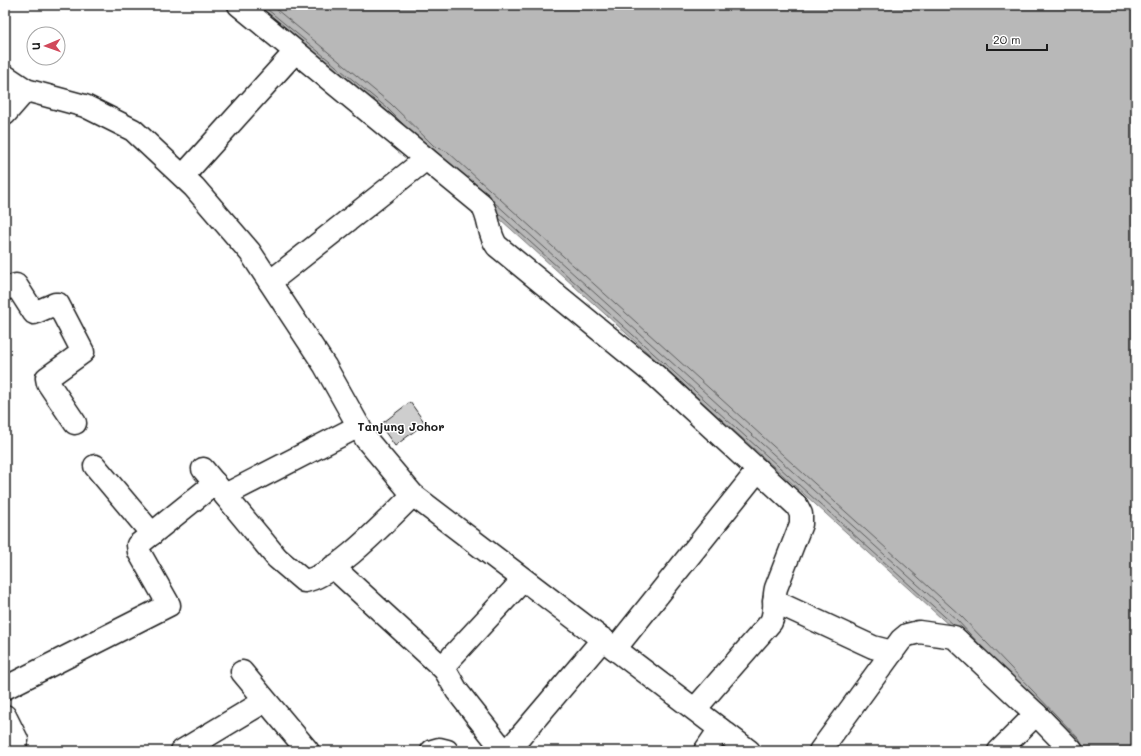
<svg xmlns="http://www.w3.org/2000/svg" width="1141" height="756" font-family="Mali,sans-serif">
	<style>
		.water { fill: #b8b8b8; stroke: #7a7a7a }
		.lines { fill: none; stroke-linecap: round; stroke-linejoin: round }
		.shore { stroke: #5a5a5a; stroke-width: 1 }
		.building { fill: #cecece; stroke: #1c1c1c }
		.minor-casing { stroke: #1c1c1c; stroke-width: 25 }
		.major-casing { stroke: #1c1c1c; stroke-width: 25 }
		.minor { stroke: #fff; stroke-width: 22 }
		.major { stroke: #fff; stroke-width: 22 }
		.labels { text-anchor: middle; stroke-width: 3; stroke-linejoin: round; paint-order: stroke }
		.quarter-label { font-size: 12px; font-weight: bold; fill: #1c1c1c; stroke: #fff }
	</style>
	<rect width="100%" height="100%" fill="#fff"/>
	<filter id="ink" filterUnits="userSpaceOnUse"><feTurbulence type="fractalNoise" baseFrequency=".025" numOctaves="2"/><feDisplacementMap in="SourceGraphic" scale="8" xChannelSelector="R" yChannelSelector="G"/><feConvolveMatrix kernelMatrix="1 2 1 2 8 2 1 2 1" color-interpolation-filters="sRGB"/></filter>
	<g filter="url(#ink)">
		<polygon class="water" points="247,5 1136,5 1136,751 1070,751 951,627 438,163"/>
		<g class="lines">
			<g class="shore">
				<polyline points="262,5 387,108 403,124"/>
				<polyline points="271,5 391,104 434,146 448,152 961,616 1079,739 1083,747"/>
				<polyline points="494,202 957,620 980,645"/>
				<polyline points="498,213 954,625"/>
			</g>
		</g>
		<polygon class="building" points="410,402 425,423 395,446 380,425"/>
		<g class="lines">
			<g class="minor-casing">
				<g id="minor">
					<path d="M239,5l242,199c10,14 6,29 16,42l159,130 141,130 4,8v10l-25,64c-3,12 0,23 -5,34l-76,87"/>
					<polyline points="5,114 26,90"/>
					<polyline points="183,176 295,52"/>
					<polyline points="270,282 426,159"/>
					<polyline points="5,289 16,285 34,313 55,304 58,304 83,352 47,378 48,383 75,423"/>
					<polyline points="95,466 152,534"/>
					<path d="M203,469l74,89 27,23c31,-4 86,-64 109,-86"/>
					<polyline points="225,495 359,426"/>
					<polyline points="333,567 445,670"/>
					<polyline points="774,601 873,647 892,652"/>
					<polyline points="615,649 758,470"/>
					<polyline points="242,672 308,751"/>
					<polyline points="5,688 169,605 139,552 138,545 215,483"/>
					<polyline points="5,716 17,740 5,749"/>
					<polyline points="182,751 265,701"/>
					<polyline points="432,751 439,749 447,751"/>
					<polyline points="504,751 457,691 445,670 447,662 523,580"/>
					<polyline points="508,751 603,639"/>
					<polyline points="705,751 720,729"/>
					<polyline points="820,751 901,640 907,635 919,632 954,637 1036,714 1072,751"/>
					<polyline points="999,751 1036,714"/>
				</g>
			</g>
			<g class="major-casing">
				<polyline id="major" points="5,76 26,90 85,106 133,130 194,187 250,252 325,366 366,439 413,495 749,751"/>
			</g>
			<use href="#minor" class="minor"/>
			<use href="#major" class="major"/>
		</g>
	</g>
	<g class="labels">
		<g class="quarter-label">
			<text x="401" y="431">Tanjung Johor</text>
		</g>
	</g>
	<rect width="1141" height="756" fill="none" stroke="#fff" stroke-width="20"/>
	<rect x="10" y="10" width="1121" height="736" fill="none" stroke="#1c1c1c" stroke-width="1.5" filter="url(#ink)"/>
	<g transform="translate(46 46) rotate(268)"><circle r="19" fill="#ffffff" stroke="#a4a4a4"/>
	<path d="M0-3L7 15L0 10L-7 15Z" fill="#d1495b"/>
	<text y="-6" font-size="11" font-weight="bold" text-anchor="middle" fill="#1c1c1c">U</text>
	</g>
	<path d="M987 44v6h60v-6" fill="none" stroke="#1c1c1c" stroke-width="2"/>
	<text x="993" y="44" font-size="12" fill="#1c1c1c" stroke="#ffffff" stroke-width="3" paint-order="stroke">20 m</text>
</svg>
